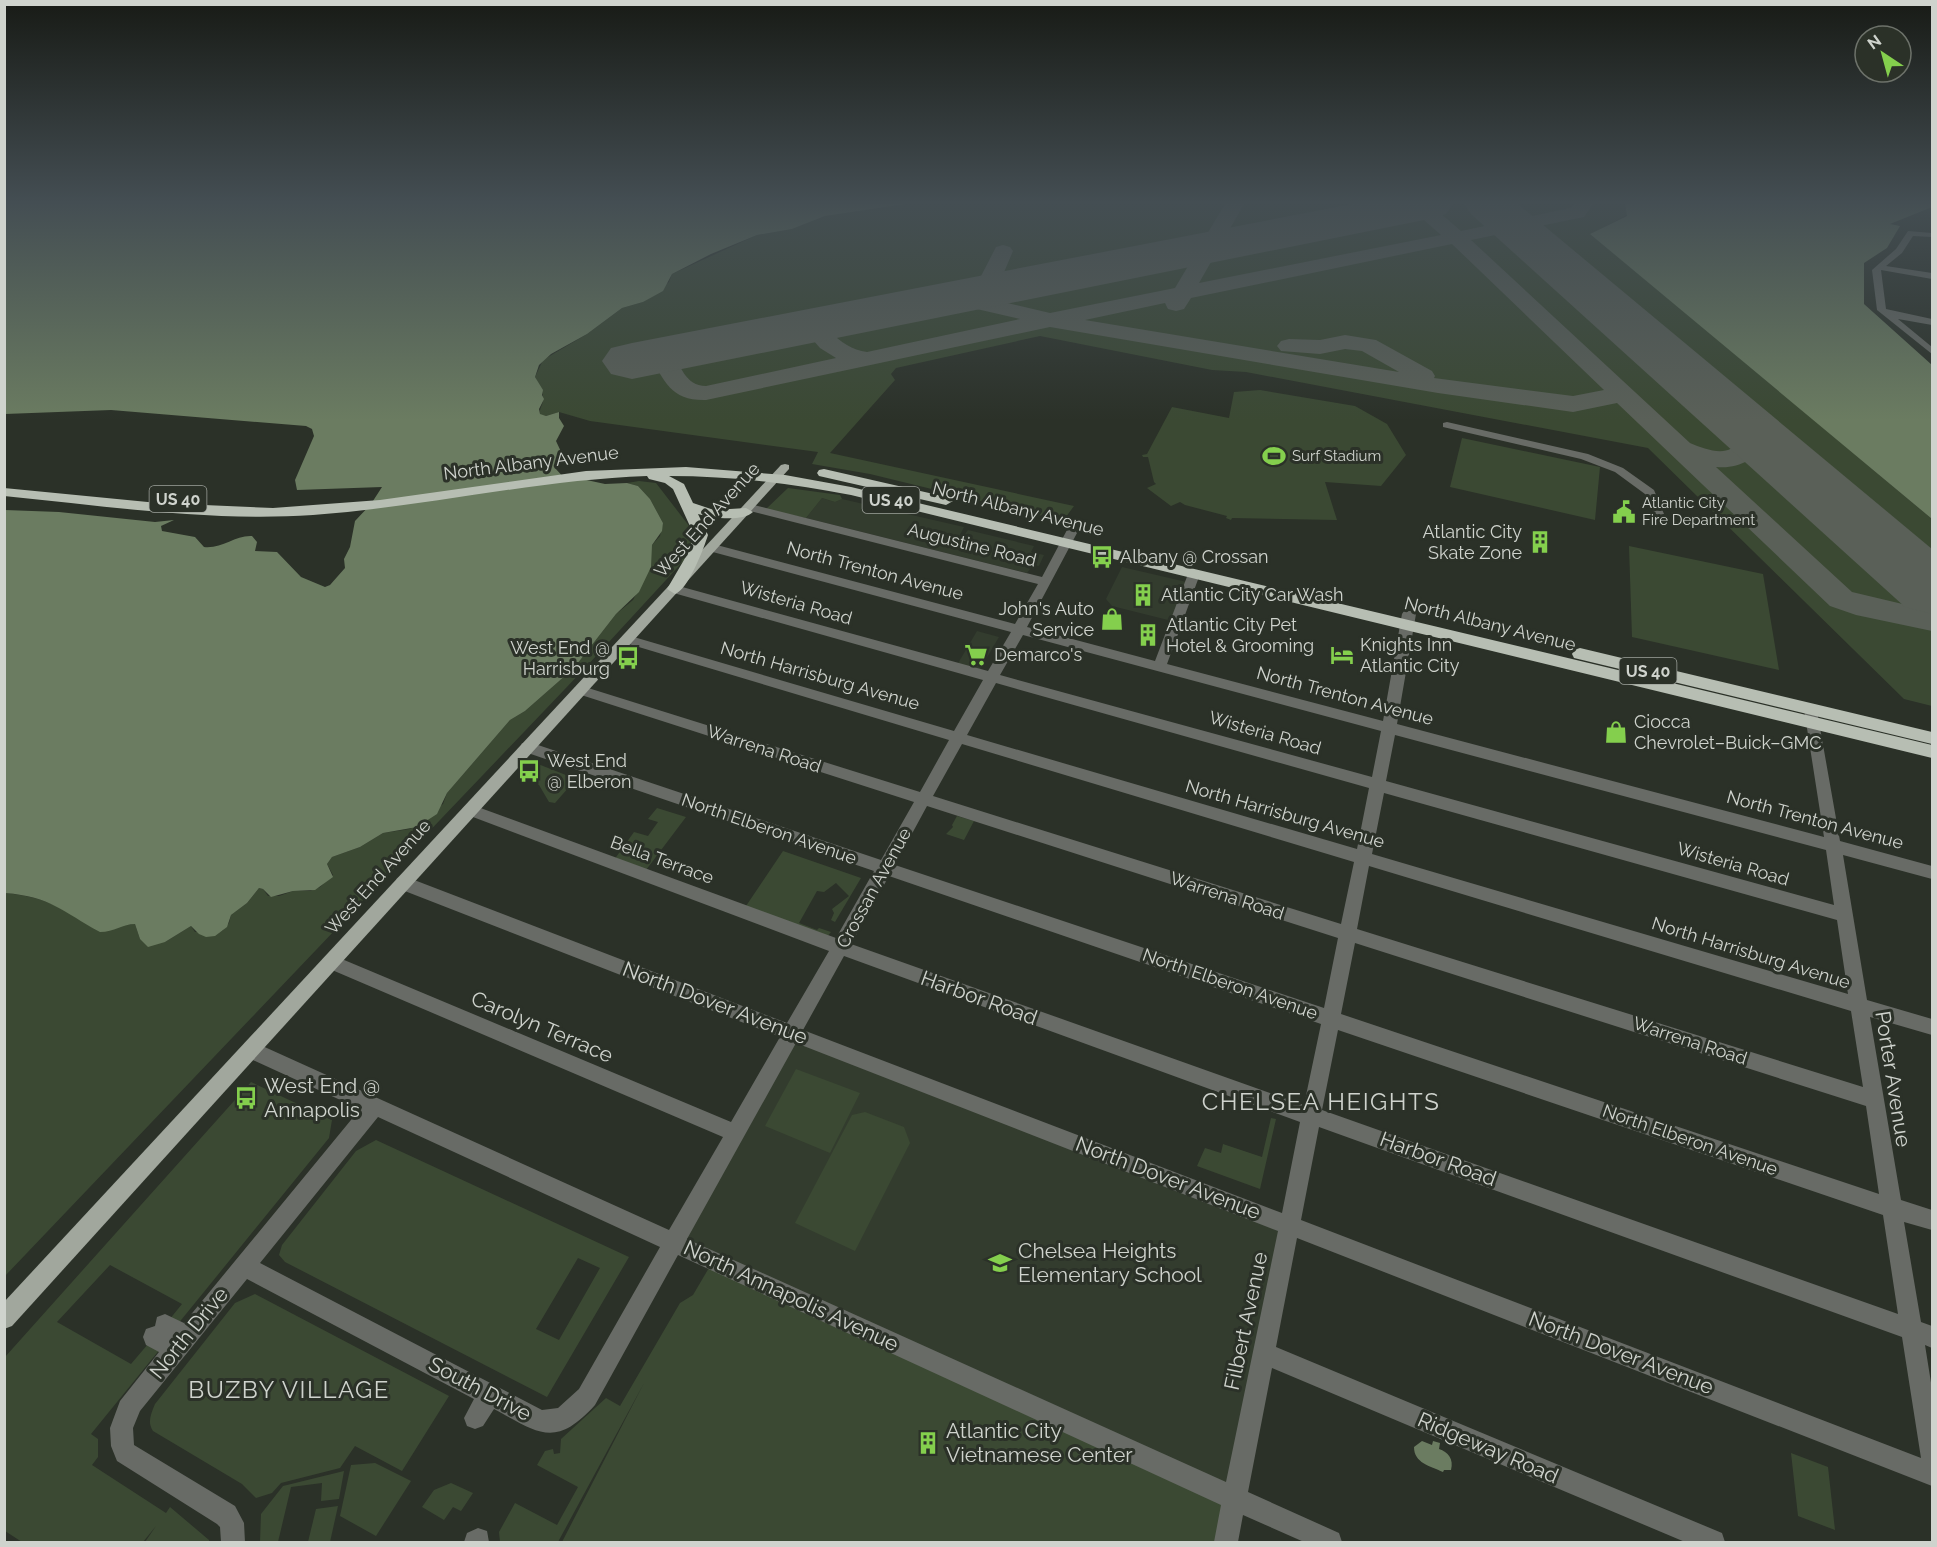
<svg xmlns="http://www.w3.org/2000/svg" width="1937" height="1547" font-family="Raleway,sans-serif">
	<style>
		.built { fill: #333c2e }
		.green { fill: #3b4933; fill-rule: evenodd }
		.water { fill: #6b7c61 }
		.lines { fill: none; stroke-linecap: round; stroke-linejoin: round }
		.taxiway { fill: #5a6058; fill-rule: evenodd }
		.runway { fill: #5a6058; fill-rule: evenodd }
		.minor { fill: #686b66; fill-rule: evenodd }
		.major { fill: #a1a79d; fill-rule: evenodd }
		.highway { fill: #b7beb3; fill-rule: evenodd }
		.labels { text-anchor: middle; stroke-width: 6; stroke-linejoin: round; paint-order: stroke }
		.far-poi-label { font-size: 15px; fill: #cfd3cd; stroke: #2b3128; text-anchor: start }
		.shield { fill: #2b3128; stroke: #9ea29c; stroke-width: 1.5 }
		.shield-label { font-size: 16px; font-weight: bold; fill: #cfd3cd }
		.street-label { font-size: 18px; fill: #cfd3cd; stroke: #2b3128 }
		.poi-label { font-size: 18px; fill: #cfd3cd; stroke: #2b3128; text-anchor: start }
		.near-street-label { font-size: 21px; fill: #cfd3cd; stroke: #2b3128 }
		.near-poi-label { font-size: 21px; fill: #cfd3cd; stroke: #2b3128; text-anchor: start }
		.near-neighbourhood-label { font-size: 24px; letter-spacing: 1.5px; fill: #cfd3cd; stroke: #2b3128 }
	</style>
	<rect width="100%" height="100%" fill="#2b3128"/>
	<g class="built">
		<polygon points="822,498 835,502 842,499 964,527 960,535 964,535 968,530 1034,546 1031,552 1044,555 1039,566 1033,565 1027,573 806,518"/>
		<polygon points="1122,567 1191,583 1176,622 1112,606 1106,599"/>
		<polygon points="977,631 999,637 979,671 957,665"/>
		<polygon points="793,1032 1290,1225 1235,1498 674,1242"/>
	</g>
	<g class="green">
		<path d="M906,204h719l2,11 -36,19 341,285v187l-28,-7 -256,-251 -402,-76 -34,-2 -172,-34 -144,32 -5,6 4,6 -65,73 244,53 -11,15 -193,-47 -58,-10 6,-12 -228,-31 -31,-9 -13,4 -6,-1c-1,-7 3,-10 3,-15 1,-10 -5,-15 -8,-23l8,-17 44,-26 35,-26 21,-6 26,-20 3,-8 85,-39 35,-6 33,-13z"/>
		<polygon points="1260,390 1355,406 1387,424 1406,455 1381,486 1325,482 1337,520 1232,518 1231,520 1226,518 1227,516 1185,505 1180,502 1171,506 1147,488 1156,484 1154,482 1148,457 1143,457 1142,455 1147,454 1172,407 1229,418 1234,392"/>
		<polygon points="1462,438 1600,467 1595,520 1450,487"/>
		<path d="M639,481l17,2 37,48 -4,24 -104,113 -580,608v-383c29,3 45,8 70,23 6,3 13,10 20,12 16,6 26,-5 40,-4l5,15 25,3 26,-16 4,6 27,-1 7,-8 2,-8 16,-12 12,-15 4,1 5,7h11l14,-5h17l10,-4 13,-12 -6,-11 5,-7 28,-10 23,-14 27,-4 33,-25 4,-11 63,-73 15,-9 49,-43 42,-54 17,-14 17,-33v-16l2,-6 8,-9 3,-13 -13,-24 -12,-13 -11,-3z"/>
		<polygon points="788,488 840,495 842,499 835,502 822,498 806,518 765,510"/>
		<polygon points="1629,546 1763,574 1779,670 1632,637"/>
		<polygon points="538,764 576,779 555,803 549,802 539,785 528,775"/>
		<polygon points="657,808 686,817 646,870 614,860 634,832 648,836 658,822 648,819"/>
		<polygon points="957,816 974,821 964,840 946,834 953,827 952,825"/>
		<polygon points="783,851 861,878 835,922 831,920 834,913 832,909 849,896 836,883 824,892 817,891 799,923 817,930 819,928 831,932 827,937 746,906"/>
		<polygon points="796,1069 860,1093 830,1153 765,1126"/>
		<polygon points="251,1082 332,1120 329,1138 173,1330 165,1325 182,1304 110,1265 57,1322 131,1364 154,1337 165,1343 91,1434 98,1439 98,1457 92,1465 166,1513 170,1507 209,1540 209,1542 145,1542 156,1526 143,1542 22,1542 5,1531 5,1357"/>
		<polygon points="865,1112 904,1127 910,1143 855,1251 795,1223 852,1115"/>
		<polygon points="1271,1118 1276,1119 1260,1189 1197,1166 1205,1148 1221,1153 1223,1144 1262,1157"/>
		<path d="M376,1140l253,117 -82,140 -262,-135 -6,-7 3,-10 74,-94zM578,1258l22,10 -41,72 -23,-11z"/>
		<polygon points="713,1261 1235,1498 1226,1542 562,1542 644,1383 558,1542 500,1542 499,1532 515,1503 557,1525 578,1487 537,1465 545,1451 553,1449 554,1454 560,1453 561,1439 606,1398 620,1406 680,1303 693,1295"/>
		<path d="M255,1294l194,102 -47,75 -47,-25 -15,22 -59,15 -9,10 -16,5 -14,-14 -89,-53c-6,-9 -2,-17 2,-27l80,-101z"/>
		<polygon points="1791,1453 1828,1467 1835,1530 1798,1516"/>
		<polygon points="375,1463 411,1481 376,1536 340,1516 351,1465"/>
		<polygon points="344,1471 339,1499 321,1501 322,1483 291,1487 278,1542 260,1542 261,1514 283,1486"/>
		<polygon points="451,1483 473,1493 461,1511 453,1507 444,1520 422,1507 434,1490"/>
		<polygon points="338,1506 330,1542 308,1542 316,1509"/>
	</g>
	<g class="water">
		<path d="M5,204h901l-81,12 -33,13 -35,6 -46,19 -39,20 -9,17 -20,11 -21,6 -35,26 -36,20 -12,11 -4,12 8,13 -1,5 2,4 -5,10 1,5 6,2 13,-4v6l5,8 -8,15 7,15 -8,7v5l11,12 16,-1 23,5 22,-1 11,3 12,13 13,24 -1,8 -10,14 -1,22 -12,25 -23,22 -42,54 -49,43 -15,9 -63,73 -10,21 -20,13 -34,6 -23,14 -28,10 -5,7 6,13 -18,13 -22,1 -22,6 -8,-8 -4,-1 -12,15 -16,12 -4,12 -12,9 -9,1 -7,-3 -8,-8 -26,16 -17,5 -8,-8 -5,-15c-12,0 -21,8 -35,8 -39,-21 -48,-35 -95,-39v-383l54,2 96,10 19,-2 -13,6 1,5 33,6 9,10c18,2 31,-12 48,-11l5,6 -2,9 22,1 24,25 24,10 5,-2 15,-17 -1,-9 6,-12 5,-26 16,-17 11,-17 -85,3 -2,-10 19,-44 -2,-7 -6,-3 -195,-16 -106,4z"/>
		<polygon points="1625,204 1932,204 1932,207 1890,224 1900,226 1887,248 1864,263 1864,304 1932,365 1932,519 1590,234 1627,216"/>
		<path d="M1422,1441l10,4 1,-4 7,2 -1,6c9,3 15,10 12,21h-7l-1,2c-13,-6 -29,-9 -29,-25z"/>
	</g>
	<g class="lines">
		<path class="taxiway" d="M1225,204h19l-45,79 242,-48 -25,-22 -3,-9h20v3l28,24 109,-23 4,-4h19l-9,13 -113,23 219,203c17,7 40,16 50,-4l-6,-11 4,-5 9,-3 9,3 10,16c-10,21 -27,30 -50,28l136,125 80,19v20l-76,-16 -26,-9 -213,-203 -44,9 -135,-19 -388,-66 -344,73c-34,1 -42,-18 -56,-45l4,-5 8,-2 8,2c11,15 15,36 36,36l130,-28 -16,-10 -14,-16c7,-11 14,-17 28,-14l3,5 -7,9c11,10 22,18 37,20l153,-33 -52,-12 -5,-13 16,-14 17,-33 7,-2 7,2 3,4 -14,33 -13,14 64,15 125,-25zM1452,244l152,146 -31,6 -139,-18 1,-2 -3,-5 -56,-31 -31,-5 -25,5 -31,-1 -8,2 -4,5 4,5 39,3 25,-5 17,2 37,21 -314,-52 80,-17 3,6 8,2 8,-2 7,-11z"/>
		<g class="runway">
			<polygon points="1352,204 1453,204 1446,214 1429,219 632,379 611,374 602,361 611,348 632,343"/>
			<polygon points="1464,204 1518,204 1932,549 1932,614 1905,607 1471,214"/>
		</g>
		<g class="minor">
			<polygon points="1908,231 1932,233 1932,237 1913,236 1902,253 1886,266 1932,273 1932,279 1881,270 1886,309 1932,319 1932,325 1898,319 1932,347 1932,354 1877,310 1872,270 1896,249"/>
			<polygon points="1447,422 1588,454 1623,468 1654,490 1664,514 1662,517 1654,517 1645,494 1615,472 1581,459 1443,427 1443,423"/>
			<path d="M750,504l292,73 25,-47h8l2,3 -50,94 128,34 33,-87 6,-4 4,1 2,3 -33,90 216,57 19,-107 2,-3h10l2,3 -19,110 427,113 -20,-128 7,-5 5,1 24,136 92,25v13l-89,-24 24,145 65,19v16l-62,-18 31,183 31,10v20l-28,-8 17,100 11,4v22l-7,-3 7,44v97l-635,-248 -21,109 446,186 3,9h-40l-413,-174 -24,124 91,41 3,9h-38l-61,-27 -5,27h-24l7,-37 -543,-250 -83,150c-40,44 -56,28 -101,4l-11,17 -8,3 -8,-3 -3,-8 10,-19 -227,-120 -107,132 -7,17 1,17 101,61 9,17 1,19h-24l-1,-15 -3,-3 -100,-63 -6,-15 -1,-18 10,-27 39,-49 -13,-7 -3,-8 3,-8 9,-3 2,-9 8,-3 19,9 176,-214 -116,-53 -2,-6 2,-6 7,-3 7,3 411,186 54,-93 -398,-170 -3,-5 3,-5 6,-3 6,3 394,165 49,-85 -383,-149 -2,-5 2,-5 6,-2 6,2 378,145 42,-72 -364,-137 -3,-4 3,-4h10l361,132 38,-67 -352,-120 -2,-4 2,-4h10l349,117 33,-58 -339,-109 -2,-3 2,-3h10l335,105 29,-52 -327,-98 -2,-3 7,-4 327,96 29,-51 -313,-88 -1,-3 6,-4 313,86 23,-39 -302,-81 -2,-3 6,-4 302,80 23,-40 -292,-74v-4zM1023,635l358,96 -9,46 -372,-102zM996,683l373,105 -12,61 -390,-114zM1395,735l431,115 8,55 -448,-124zM962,744l392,118 -13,62 -408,-128zM1384,793l453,127 11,74 -476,-140zM927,806l411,132 -14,70 -429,-143zM1369,866l482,145 12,76 -506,-158zM889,876l432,148 -17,81 -453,-161zM1355,943l511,163 13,88 -538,-180zM844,956l456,166 -18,91 -479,-183zM1338,1030l545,185 15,99 -576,-204zM796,1043l482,188 -52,251 -539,-243zM378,1117l282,130 -81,142 -21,19 -16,2 -282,-147zM1319,1127l583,210 19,121 -620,-238z"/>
			<polygon points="478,1528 487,1531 489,1542 464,1542 467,1533"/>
		</g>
		<polygon class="major" points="785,464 789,465 789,469 12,1326 4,1329 4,1302 781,465"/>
		<g class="highway">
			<path d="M686,467l99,8 66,12 1081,258v13l-1081,-263c-60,-12 -121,-19 -182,-19l15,8 9,19 21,7 32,-2 7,4c-10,10 -42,6 -55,2l10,21c-4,13 -20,55 -33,59l-8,-5 21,-36 6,-18 -21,-46 -8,-6 -16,-4 -2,-3c-112,4 -222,31 -334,39 -103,7 -206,-9 -309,-19v-8l154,15 115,5 107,-8 206,-29z"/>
			<polygon points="824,469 951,498 953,501 946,505 819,476 817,473 819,470"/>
			<polygon points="1580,648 1932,732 1932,744 1574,658 1572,654 1574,650"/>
		</g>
	</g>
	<linearGradient id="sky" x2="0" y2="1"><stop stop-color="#181b16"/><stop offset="0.48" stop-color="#444e53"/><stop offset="1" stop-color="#444e53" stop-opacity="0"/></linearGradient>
	<rect width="1937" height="421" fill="url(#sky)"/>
	<defs>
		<g id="stadium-bare" transform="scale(1.8)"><path d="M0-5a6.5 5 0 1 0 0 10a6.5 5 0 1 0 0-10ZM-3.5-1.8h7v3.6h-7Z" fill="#84cf4d" stroke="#2b3128" stroke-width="2.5" paint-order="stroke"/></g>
		<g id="civic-bare" transform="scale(1.8)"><path d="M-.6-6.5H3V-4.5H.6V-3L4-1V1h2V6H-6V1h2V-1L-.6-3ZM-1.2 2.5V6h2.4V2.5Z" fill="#84cf4d" stroke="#2b3128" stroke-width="2.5" paint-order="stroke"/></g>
		<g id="building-bare" transform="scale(1.8)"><path d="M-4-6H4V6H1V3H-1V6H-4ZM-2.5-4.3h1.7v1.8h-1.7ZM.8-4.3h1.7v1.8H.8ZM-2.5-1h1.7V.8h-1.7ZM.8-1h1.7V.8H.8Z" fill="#84cf4d" stroke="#2b3128" stroke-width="2.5" paint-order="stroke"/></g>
		<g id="bus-bare" transform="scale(1.8)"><path d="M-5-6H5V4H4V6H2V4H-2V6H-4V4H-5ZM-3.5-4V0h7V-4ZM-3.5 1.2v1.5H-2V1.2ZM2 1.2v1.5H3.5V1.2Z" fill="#84cf4d" stroke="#2b3128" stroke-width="2.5" paint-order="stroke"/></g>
		<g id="shop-bare" transform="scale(1.8)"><path d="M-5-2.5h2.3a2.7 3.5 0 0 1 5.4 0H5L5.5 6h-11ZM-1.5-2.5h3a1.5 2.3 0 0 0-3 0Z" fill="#84cf4d" stroke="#2b3128" stroke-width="2.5" paint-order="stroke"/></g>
		<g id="supermarket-bare" transform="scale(1.8)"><path d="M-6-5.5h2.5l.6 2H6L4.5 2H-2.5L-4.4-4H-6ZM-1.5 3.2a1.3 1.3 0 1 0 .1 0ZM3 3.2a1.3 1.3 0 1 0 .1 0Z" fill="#84cf4d" stroke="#2b3128" stroke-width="2.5" paint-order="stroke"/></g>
		<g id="hotel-bare" transform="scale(1.8)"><path d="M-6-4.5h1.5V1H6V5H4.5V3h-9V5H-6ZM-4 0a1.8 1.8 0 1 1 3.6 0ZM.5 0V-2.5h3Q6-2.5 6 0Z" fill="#84cf4d" stroke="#2b3128" stroke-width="2.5" paint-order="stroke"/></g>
		<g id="school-bare" transform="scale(1.8)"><path d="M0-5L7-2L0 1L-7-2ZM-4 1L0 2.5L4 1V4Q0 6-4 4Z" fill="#84cf4d" stroke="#2b3128" stroke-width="2.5" paint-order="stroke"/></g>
	</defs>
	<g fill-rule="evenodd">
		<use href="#stadium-bare" x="1274" y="456"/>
		<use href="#civic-bare" x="1624" y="512"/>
		<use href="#building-bare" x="1540" y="542"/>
		<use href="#bus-bare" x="1102" y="557"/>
		<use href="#building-bare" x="1143" y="595"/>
		<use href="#shop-bare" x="1112" y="619"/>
		<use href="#building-bare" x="1148" y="635"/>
		<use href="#supermarket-bare" x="976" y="655"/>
		<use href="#hotel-bare" x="1342" y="655"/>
		<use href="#bus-bare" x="628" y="658"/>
		<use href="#shop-bare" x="1616" y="732"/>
		<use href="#bus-bare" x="529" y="771"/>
		<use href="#bus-bare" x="246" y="1098"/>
		<use href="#school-bare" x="1000" y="1263"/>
		<use href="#building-bare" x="928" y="1443"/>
	</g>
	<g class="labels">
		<g class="far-poi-label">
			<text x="1292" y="461">Surf Stadium</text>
			<text x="1642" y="508">Atlantic City<tspan x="1642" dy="17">Fire Department</tspan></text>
		</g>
		<g class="shield">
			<rect x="149.5" y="486" width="57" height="26" rx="4.5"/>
			<rect x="862.5" y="487" width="57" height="26" rx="4.5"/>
			<rect x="1619.5" y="658" width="57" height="26" rx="4.5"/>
		</g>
		<g class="shield-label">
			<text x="178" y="505">US 40</text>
			<text x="891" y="506">US 40</text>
			<text x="1648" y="677">US 40</text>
		</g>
		<g class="street-label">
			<text transform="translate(531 463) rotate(-7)" y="6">North Albany Avenue</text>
			<text transform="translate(1018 509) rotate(14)" y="6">North Albany Avenue</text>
			<text transform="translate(707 520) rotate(-48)" y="6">West End Avenue</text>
			<text transform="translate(972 545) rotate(14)" y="6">Augustine Road</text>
			<text transform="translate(875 571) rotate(15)" y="6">North Trenton Avenue</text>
			<text transform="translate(796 603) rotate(16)" y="6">Wisteria Road</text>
			<text transform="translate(1490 624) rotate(14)" y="6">North Albany Avenue</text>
			<text transform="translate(820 676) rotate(16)" y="6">North Harrisburg Avenue</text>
			<text transform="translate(1345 696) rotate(15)" y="6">North Trenton Avenue</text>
			<text transform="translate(1265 733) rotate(16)" y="6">Wisteria Road</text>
			<text transform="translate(764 749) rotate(18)" y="6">Warrena Road</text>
			<text transform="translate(1285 814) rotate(16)" y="6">North Harrisburg Avenue</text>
			<text transform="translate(1815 820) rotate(15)" y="6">North Trenton Avenue</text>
			<text transform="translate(769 829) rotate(19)" y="6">North Elberon Avenue</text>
			<text transform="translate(662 860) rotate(20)" y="6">Bella Terrace</text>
			<text transform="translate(1733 864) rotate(16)" y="6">Wisteria Road</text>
			<text transform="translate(378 877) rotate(-48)" y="6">West End Avenue</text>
			<text transform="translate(874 888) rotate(-61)" y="6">Crossan Avenue</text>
			<text transform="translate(1227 896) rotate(18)" y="6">Warrena Road</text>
			<text transform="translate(1751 953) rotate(17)" y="6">North Harrisburg Avenue</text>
			<text transform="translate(1230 984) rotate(19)" y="6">North Elberon Avenue</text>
			<text transform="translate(1690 1041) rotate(18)" y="6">Warrena Road</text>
			<text transform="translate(1690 1140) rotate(19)" y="6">North Elberon Avenue</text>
		</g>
		<g class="poi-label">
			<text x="1522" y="538" text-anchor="end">Atlantic City<tspan x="1522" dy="21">Skate Zone</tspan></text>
			<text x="1120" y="563">Albany @ Crossan</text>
			<text x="1161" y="601">Atlantic City Car Wash</text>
			<text x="1094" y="615" text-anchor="end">John's Auto<tspan x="1094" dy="21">Service</tspan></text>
			<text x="1166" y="631">Atlantic City Pet<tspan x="1166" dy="21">Hotel &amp; Grooming</tspan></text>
			<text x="1360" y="651">Knights Inn<tspan x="1360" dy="21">Atlantic City</tspan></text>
			<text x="610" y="654" text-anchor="end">West End @<tspan x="610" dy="21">Harrisburg</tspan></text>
			<text x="994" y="661">Demarco's</text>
			<text x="1634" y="728">Ciocca<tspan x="1634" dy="21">Chevrolet–Buick–GMC</tspan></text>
			<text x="547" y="767">West End<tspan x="547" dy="21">@ Elberon</tspan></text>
		</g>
		<g class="near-street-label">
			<text transform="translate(979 998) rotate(20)" y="7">Harbor Road</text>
			<text transform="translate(715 1003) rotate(21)" y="7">North Dover Avenue</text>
			<text transform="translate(542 1027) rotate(23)" y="7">Carolyn Terrace</text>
			<text transform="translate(1893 1079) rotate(81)" y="7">Porter Avenue</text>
			<text transform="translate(1438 1159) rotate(20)" y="7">Harbor Road</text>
			<text transform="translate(1168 1178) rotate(21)" y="7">North Dover Avenue</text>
			<text transform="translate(791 1296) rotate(25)" y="7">North Annapolis Avenue</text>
			<text transform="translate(1246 1321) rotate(-78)" y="7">Filbert Avenue</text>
			<text transform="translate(189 1333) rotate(-51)" y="7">North Drive</text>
			<text transform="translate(1621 1353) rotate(21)" y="7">North Dover Avenue</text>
			<text transform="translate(480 1389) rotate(28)" y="7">South Drive</text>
			<text transform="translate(1488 1448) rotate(23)" y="7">Ridgeway Road</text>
		</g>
		<g class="near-poi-label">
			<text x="264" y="1093">West End @<tspan x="264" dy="24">Annapolis</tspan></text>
			<text x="1018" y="1258">Chelsea Heights<tspan x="1018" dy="24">Elementary School</tspan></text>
			<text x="946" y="1438">Atlantic City<tspan x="946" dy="24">Vietnamese Center</tspan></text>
		</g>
		<g class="near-neighbourhood-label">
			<text x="1321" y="1110">CHELSEA HEIGHTS</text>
			<text x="289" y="1398">BUZBY VILLAGE</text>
		</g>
	</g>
	<rect width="1937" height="1547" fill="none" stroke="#cfd3cd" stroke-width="12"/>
	<g transform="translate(1883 54) rotate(324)"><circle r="28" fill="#2b3128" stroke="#6d726a" stroke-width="1.5"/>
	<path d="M0-4.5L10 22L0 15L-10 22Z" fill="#84cf4d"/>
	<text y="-9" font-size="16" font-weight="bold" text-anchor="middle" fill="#cfd3cd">N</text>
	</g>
</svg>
